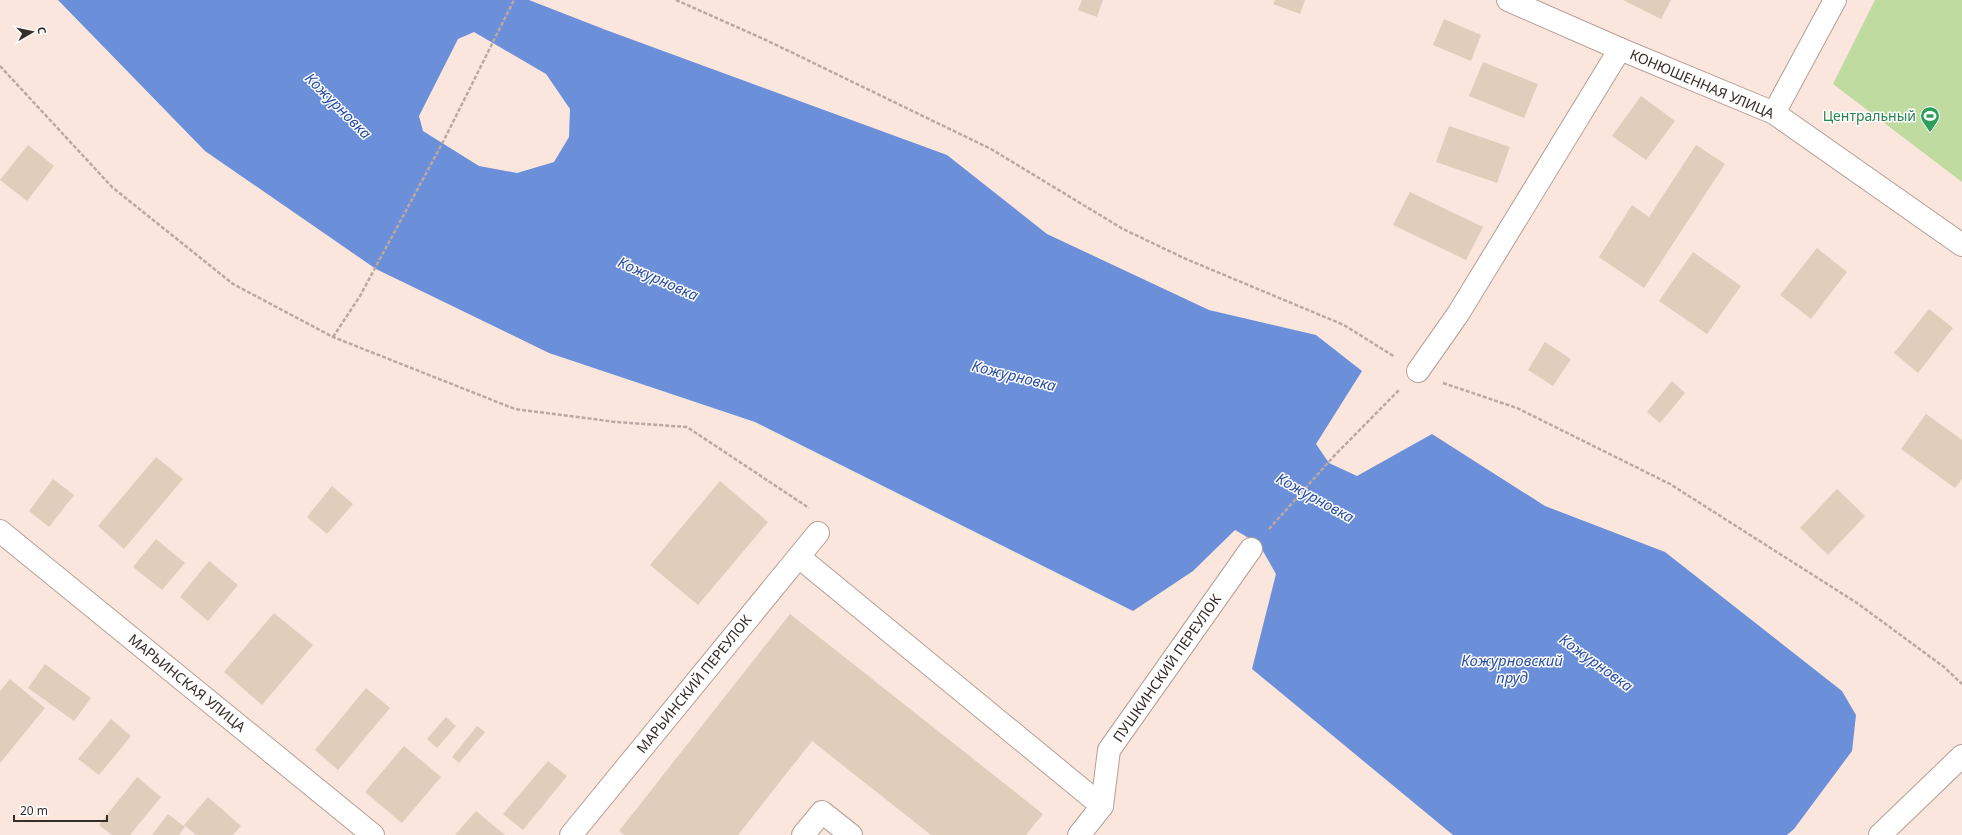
<svg xmlns="http://www.w3.org/2000/svg" width="1962" height="835" font-family="'Noto Sans',sans-serif">
	<style>
		.green { fill: #bfdba0 }
		.water { fill: #6b8fd8; fill-rule: evenodd }
		.building { fill: #e1cdbc }
		.lines { fill: none; stroke-linecap: round; stroke-linejoin: round }
		.minor-casing { stroke: #b79e94; stroke-width: 24 }
		.major-casing { stroke: #b79e94; stroke-width: 24 }
		.path { stroke: #baa8a2; stroke-width: 2.5; stroke-dasharray: 4 2; stroke-linecap: butt }
		.minor { stroke: #fff; stroke-width: 22 }
		.major { stroke: #fff; stroke-width: 22 }
		.labels { text-anchor: middle; stroke-width: 3; stroke-linejoin: round; paint-order: stroke }
		.street-label { font-size: 14px; fill: #362c28; stroke: #fff }
		.leisure-label { font-size: 14px; fill: #27864d; stroke: #fff; text-anchor: end }
		.water-label { font-size: 15px; font-style: italic; fill: #284da4; stroke: #fff }
	</style>
	<rect width="100%" height="100%" fill="#fbe6de"/>
	<polygon class="green" points="1875,0 1962,0 1962,182 1833,84"/>
	<path class="water" d="M58,0h471l77,30 341,125 100,79 162,76 107,25 46,36 -46,73 13,19 28,13 75,-42 113,72 120,46 177,139 14,24 -4,36 -58,78 -7,6h-334l-201,-166 24,-95 -17,-30 -24,-14 -42,41 -60,40 -378,-189 -206,-69 -173,-84 -171,-118zM474,32l72,42 24,35 -1,28 -15,25 -37,11 -38,-7 -56,-35 -4,-15 39,-77z"/>
	<g class="building">
		<polygon points="1082,0 1103,0 1097,17 1078,10"/>
		<polygon points="1275,0 1305,0 1300,14 1273,4"/>
		<polygon points="1623,0 1671,0 1661,19"/>
		<polygon points="1444,19 1481,35 1471,61 1433,45"/>
		<polygon points="1483,62 1538,84 1524,118 1469,96"/>
		<polygon points="1641,96 1675,121 1646,160 1612,136"/>
		<polygon points="1449,126 1510,147 1497,183 1436,162"/>
		<polygon points="28,145 54,166 27,201 0,180"/>
		<polygon points="1696,145 1725,164 1644,288 1599,257 1632,205 1649,217"/>
		<polygon points="1410,192 1483,227 1466,260 1393,225"/>
		<polygon points="1817,248 1847,272 1811,319 1780,295"/>
		<polygon points="1693,252 1741,286 1707,334 1659,301"/>
		<polygon points="1929,309 1953,328 1918,373 1894,353"/>
		<polygon points="1545,342 1571,359 1553,386 1528,370"/>
		<polygon points="1672,381 1685,393 1660,423 1647,412"/>
		<polygon points="1926,414 1962,440 1962,479 1955,488 1901,449"/>
		<polygon points="156,457 183,479 124,549 98,526"/>
		<polygon points="53,479 74,495 49,527 29,511"/>
		<polygon points="720,481 768,522 698,605 650,565"/>
		<polygon points="332,486 353,504 327,534 307,517"/>
		<polygon points="1837,489 1865,516 1828,555 1800,528"/>
		<polygon points="156,539 185,563 162,590 133,567"/>
		<polygon points="209,561 238,585 208,621 180,597"/>
		<polygon points="274,613 313,645 262,705 224,672"/>
		<polygon points="790,614 1043,814 1026,835 931,835 812,741 738,835 624,835 619,831"/>
		<polygon points="45,664 91,698 74,721 28,688"/>
		<polygon points="10,679 45,708 0,763 0,691"/>
		<polygon points="366,688 390,708 338,770 315,750"/>
		<polygon points="446,717 456,726 437,748 427,739"/>
		<polygon points="111,719 131,736 99,775 78,759"/>
		<polygon points="477,726 485,732 459,763 452,757"/>
		<polygon points="404,746 441,777 402,823 365,792"/>
		<polygon points="548,761 567,776 523,830 503,814"/>
		<polygon points="137,777 161,797 130,835 112,835 99,825"/>
		<polygon points="208,797 241,826 233,835 196,835 184,825"/>
		<polygon points="476,811 505,835 455,835"/>
		<polygon points="168,814 185,827 179,835 152,835"/>
	</g>
	<g class="lines">
		<g class="minor-casing">
			<g id="minor">
				<polyline points="1508,0 1620,49 1774,113 1962,245"/>
				<polyline points="1774,113 1835,0"/>
				<polyline points="1418,371 1458,314 1620,49"/>
				<polyline points="0,531 373,835"/>
				<polyline points="799,557 1102,806"/>
				<polyline points="571,835 818,533"/>
				<polyline points="803,835 822,812 851,835"/>
				<polyline points="1079,835 1102,806 1109,750 1251,549"/>
			</g>
		</g>
		<g class="major-casing">
			<polyline id="major" points="1880,835 1962,756"/>
		</g>
		<g class="path">
			<polyline points="676,0 766,40 991,149 1123,229 1186,259 1344,325 1395,357"/>
			<polyline points="0,66 112,187 233,284 333,337 515,409 616,422 687,427 809,508"/>
			<polyline points="333,337 360,296 444,140 514,0"/>
			<polyline points="1443,383 1517,408 1670,484 1857,603 1944,667 1962,684"/>
			<polyline points="1269,529 1334,456 1399,390"/>
		</g>
		<use href="#minor" class="minor"/>
		<use href="#major" class="major"/>
	</g>
	<defs>
		<g id="stadium-pin" transform="scale(1)"><path d="M0 17L-7.5 6A9.5 9.5 0 1 1 7.5 6Z" fill="#2e9e5b" stroke="#fff"/><path d="M0-5a6.5 5 0 1 0 0 10a6.5 5 0 1 0 0-10ZM-3.5-1.8h7v3.6h-7Z" fill="#fff"/></g>
	</defs>
	<g fill-rule="evenodd">
		<use href="#stadium-pin" x="1930" y="116"/>
	</g>
	<g class="labels">
		<g class="street-label">
			<text transform="translate(1702 84) rotate(23)" y="5">КОНЮШЕННАЯ УЛИЦА</text>
			<text transform="translate(1167 668) rotate(-55)" y="5">ПУШКИНСКИЙ ПЕРЕУЛОК</text>
			<text transform="translate(187 683) rotate(39)" y="5">МАРЬИНСКАЯ УЛИЦА</text>
			<text transform="translate(694 684) rotate(-51)" y="5">МАРЬИНСКИЙ ПЕРЕУЛОК</text>
		</g>
		<g class="leisure-label">
			<text x="1916" y="121">Центральный</text>
		</g>
		<g class="water-label">
			<text transform="translate(338 106) rotate(45)" y="5">Кожурновка</text>
			<text transform="translate(658 279) rotate(24)" y="5">Кожурновка</text>
			<text transform="translate(1014 376) rotate(14)" y="5">Кожурновка</text>
			<text transform="translate(1315 498) rotate(29)" y="5">Кожурновка</text>
			<text x="1512" y="666">Кожурновский<tspan x="1512" dy="17">пруд</tspan></text>
			<text transform="translate(1596 663) rotate(36)" y="5">Кожурновка</text>
		</g>
	</g>
	<g transform="translate(32 32) rotate(81)" stroke="#ffffff" stroke-width="3" paint-order="stroke">
	<path d="M0-3L7 15L0 10L-7 15Z" fill="#362c28"/>
	<text y="-6" font-size="11" font-weight="bold" text-anchor="middle" fill="#362c28">С</text>
	</g>
	<path d="M14 815v6h93v-6" fill="none" stroke="#362c28" stroke-width="2"/>
	<text x="20" y="815" font-size="12" fill="#362c28" stroke="#ffffff" stroke-width="3" paint-order="stroke">20 m</text>
</svg>
